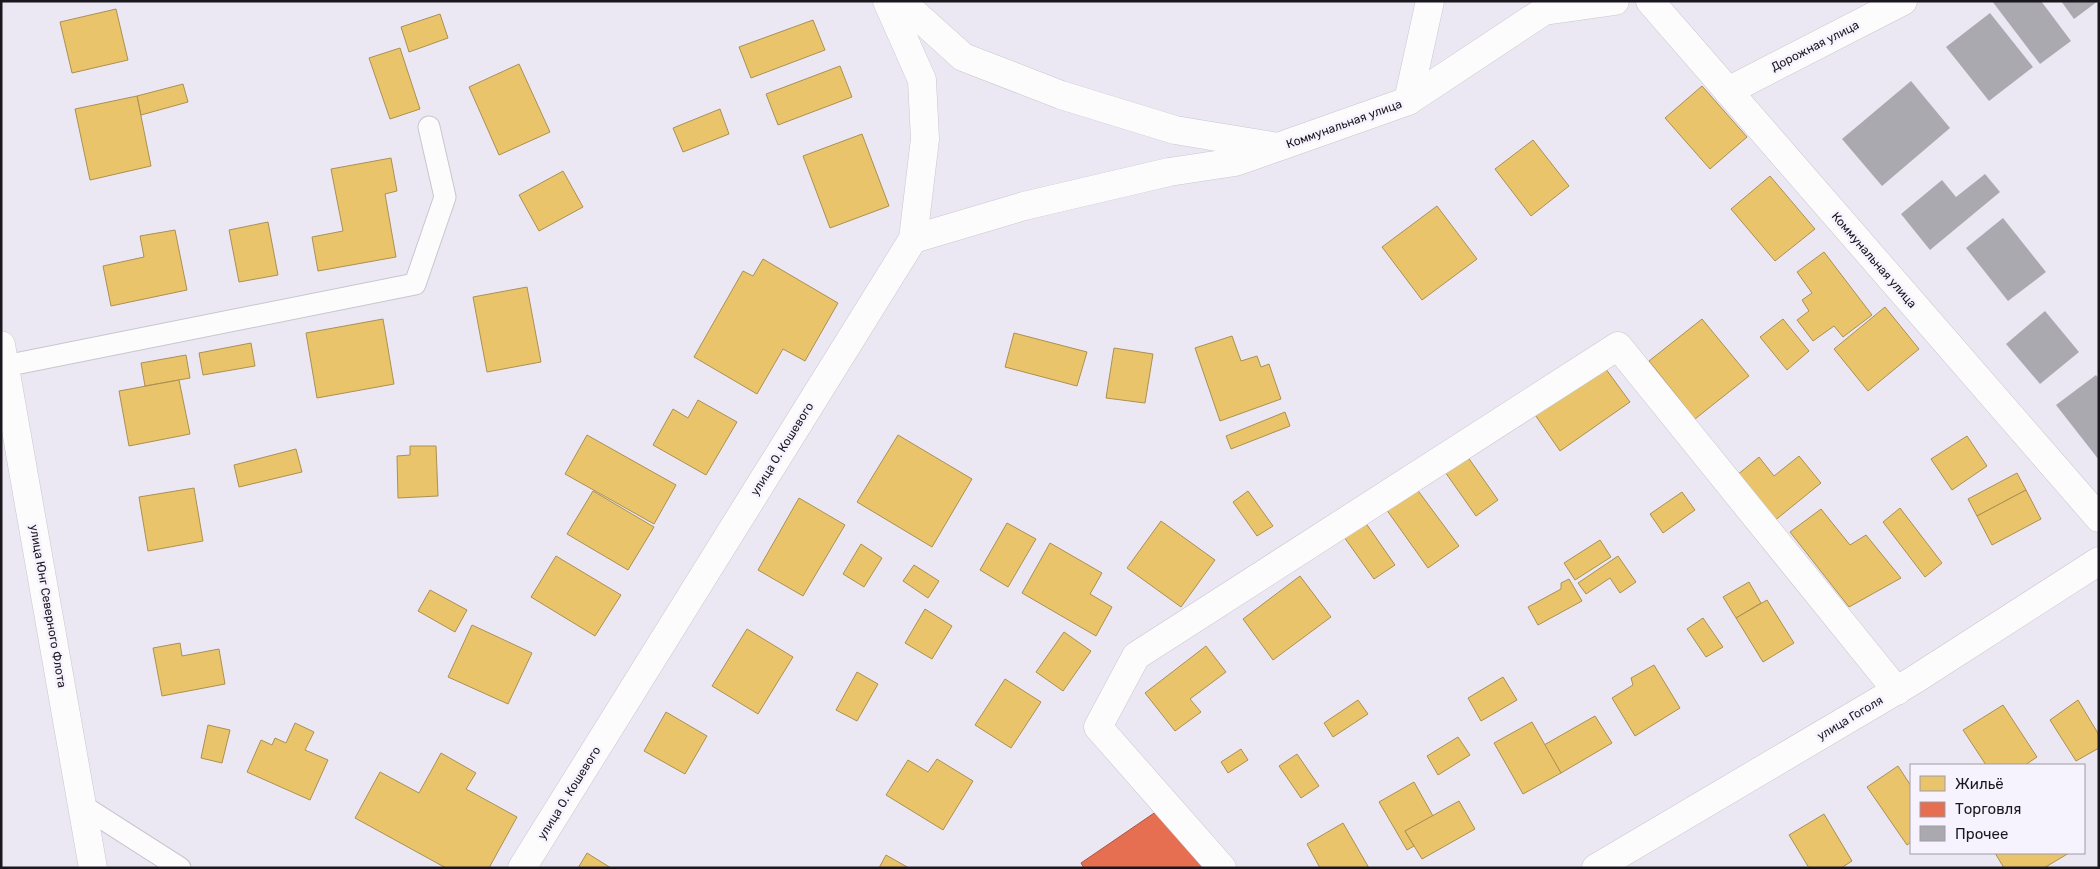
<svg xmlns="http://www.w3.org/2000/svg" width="2100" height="869" font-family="Rubik,sans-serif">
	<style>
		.homes { fill: #e9c46a; stroke: #ab9053 }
		.shops { fill: #e76f51; stroke: #aa5542 }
		.building { fill: #aba9b0 }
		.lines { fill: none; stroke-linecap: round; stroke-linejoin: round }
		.service-casing { stroke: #c9c6ce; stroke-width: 23 }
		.minor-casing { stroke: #c9c6ce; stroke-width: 29 }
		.secondary-casing { stroke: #c9c6ce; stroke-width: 29 }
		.service { stroke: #fcfcfd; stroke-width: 21 }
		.minor { stroke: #fcfcfd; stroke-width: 28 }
		.secondary { stroke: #fcfcfd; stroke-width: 28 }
		.labels { text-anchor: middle; stroke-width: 5; stroke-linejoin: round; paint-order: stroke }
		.street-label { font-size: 12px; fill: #1a171e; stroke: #f7f3fe }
	</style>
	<rect width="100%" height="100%" fill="#ece8f3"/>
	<g class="homes">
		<polygon points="116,9 128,60 72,73 60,22"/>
		<polygon points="440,14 448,38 409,52 401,27"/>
		<polygon points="813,20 825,50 751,78 739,47"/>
		<polygon points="400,48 420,109 390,119 369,58"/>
		<polygon points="519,64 550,132 499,155 469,87"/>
		<polygon points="840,66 852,97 778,125 766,94"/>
		<polygon points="183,84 188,102 141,115 137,96"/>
		<polygon points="1702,86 1747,137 1710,169 1665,118"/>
		<polygon points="137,96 151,166 90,180 75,109"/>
		<polygon points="720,109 729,134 683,152 673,128"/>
		<polygon points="862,134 889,206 830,228 803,156"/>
		<polygon points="1533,140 1569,186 1531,216 1495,169"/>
		<polygon points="391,158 397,191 385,194 396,257 318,271 312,237 343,231 331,169"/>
		<polygon points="563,171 583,207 539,231 519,195"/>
		<polygon points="1770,176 1815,229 1775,261 1731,209"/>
		<polygon points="1437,206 1477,259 1422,300 1382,247"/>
		<polygon points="268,222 278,275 239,282 229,230"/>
		<polygon points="175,230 187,290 111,306 103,266 144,257 140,236"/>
		<polygon points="1824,252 1872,315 1843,337 1834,326 1813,341 1797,320 1809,311 1802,300 1812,293 1797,272"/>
		<polygon points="763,259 838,303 805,361 783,349 757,394 694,357 743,271 753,276"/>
		<polygon points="527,287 541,362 487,372 473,297"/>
		<polygon points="1885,307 1919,349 1868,391 1834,349"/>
		<polygon points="383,319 394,384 317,398 306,333"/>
		<polygon points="1702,319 1749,376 1695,419 1649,361"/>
		<polygon points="1783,319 1809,351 1787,370 1760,337"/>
		<polygon points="1014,333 1087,352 1077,386 1005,367"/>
		<polygon points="1232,336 1241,361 1257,356 1261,367 1269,364 1281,399 1220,421 1195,348"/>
		<polygon points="251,343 255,366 203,375 199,353"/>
		<polygon points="1114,348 1153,354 1145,403 1106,398"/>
		<polygon points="186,355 190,378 145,386 141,363"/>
		<polygon points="1600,361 1630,402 1560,451 1531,409"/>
		<polygon points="179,380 190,434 129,446 119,391"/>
		<polygon points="698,400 737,422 706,475 653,445 673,409 688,418"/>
		<polygon points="1285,412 1290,426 1231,449 1226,436"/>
		<polygon points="587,435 676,485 654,524 565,474"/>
		<polygon points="898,435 972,479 932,547 857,502"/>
		<polygon points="1967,436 1987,466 1952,490 1931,459"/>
		<polygon points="410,446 436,446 438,496 398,498 397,456 410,455"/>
		<polygon points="296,449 302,472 239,487 234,465"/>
		<polygon points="1465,453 1498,500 1476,516 1443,469"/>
		<polygon points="1799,456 1821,483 1773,522 1736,476 1759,457 1774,476"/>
		<polygon points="2017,473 2026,490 1977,516 1968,499"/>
		<polygon points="194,488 203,541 148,551 139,497"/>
		<polygon points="1416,488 1459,546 1428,568 1386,509"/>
		<polygon points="2026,490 2041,519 1992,545 1977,516"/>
		<polygon points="593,491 654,527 628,570 567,534"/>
		<polygon points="1248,491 1273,526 1257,536 1233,502"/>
		<polygon points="1682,492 1695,510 1663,533 1650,514"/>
		<polygon points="799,498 845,525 803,596 758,570"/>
		<polygon points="1900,508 1942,563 1925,577 1883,522"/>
		<polygon points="1821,509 1850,545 1866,535 1901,578 1849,607 1790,532"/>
		<polygon points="1161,521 1215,560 1181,607 1127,568"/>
		<polygon points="1365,522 1395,565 1374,579 1344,537"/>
		<polygon points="1007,523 1036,539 1008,587 980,570"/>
		<polygon points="1600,540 1611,557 1575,580 1564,563"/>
		<polygon points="1050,543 1102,573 1090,594 1112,607 1096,636 1022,593"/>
		<polygon points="861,544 882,558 864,587 843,574"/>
		<polygon points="556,556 621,595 595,636 531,597"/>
		<polygon points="1618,556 1636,582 1620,593 1610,578 1586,594 1578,583"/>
		<polygon points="914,565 939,581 928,598 903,581"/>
		<polygon points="1300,576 1331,617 1273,660 1243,619"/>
		<polygon points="1569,579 1582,601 1538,625 1528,607 1561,589 1561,583"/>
		<polygon points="1749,582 1761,603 1736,618 1723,597"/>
		<polygon points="430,590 467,610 455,632 418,611"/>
		<polygon points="1767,600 1794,643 1763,662 1736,618"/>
		<polygon points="925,609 952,626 932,659 905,643"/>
		<polygon points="1703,618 1723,647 1706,657 1687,629"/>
		<polygon points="472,625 532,653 508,704 448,677"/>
		<polygon points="747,629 793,657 758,714 712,686"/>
		<polygon points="1064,632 1091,651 1063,691 1036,672"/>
		<polygon points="180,643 182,656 219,649 225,684 162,696 153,648"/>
		<polygon points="1206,646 1226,672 1190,699 1201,712 1175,731 1145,693"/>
		<polygon points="1654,665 1680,708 1635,736 1612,698 1633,685 1631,678"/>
		<polygon points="857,672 878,684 857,721 836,710"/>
		<polygon points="1503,677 1517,700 1481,721 1468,698"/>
		<polygon points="1005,679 1041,702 1011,748 975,725"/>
		<polygon points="1358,700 1368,714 1333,737 1324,723"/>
		<polygon points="2078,700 2099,735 2099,748 2076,761 2050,720"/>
		<polygon points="2003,705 2037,757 2025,765 1986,765 1963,730"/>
		<polygon points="666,712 707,736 685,774 644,751"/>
		<polygon points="1595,716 1612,743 1561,773 1544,745"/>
		<polygon points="1532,722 1561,773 1523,794 1494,743"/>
		<polygon points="295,723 314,732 305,750 328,760 310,800 247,772 261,740 272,745 275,738 286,743"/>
		<polygon points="208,725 230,730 222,763 201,758"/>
		<polygon points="1458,737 1470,755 1438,775 1427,756"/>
		<polygon points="1241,749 1248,760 1228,773 1221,762"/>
		<polygon points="441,753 476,773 466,789 517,817 489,868 446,868 355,818 380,772 419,793"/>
		<polygon points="1297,754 1319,786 1301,798 1279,766"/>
		<polygon points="937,759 973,781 943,830 886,795 908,760 928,772"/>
		<polygon points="1898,766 1911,786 1911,842 1907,845 1867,787"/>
		<polygon points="1414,782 1433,816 1405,831 1414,846 1407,850 1379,802"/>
		<polygon points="1459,801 1475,829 1422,859 1405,831"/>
		<polygon points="1824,814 1852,861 1841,868 1809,868 1789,835"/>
		<polygon points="1343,823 1369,868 1320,868 1307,844"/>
		<polygon points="587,853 611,868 578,868"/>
		<polygon points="1995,853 2069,853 2044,868 2004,868"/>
		<polygon points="886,855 909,868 879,868"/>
	</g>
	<polygon class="shops" points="1163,807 1205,868 1084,868 1081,863"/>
	<g class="building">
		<polygon points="1992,1 2041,1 2071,41 2040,64"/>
		<polygon points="2061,1 2098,1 2074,19"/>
		<polygon points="1990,13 2033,67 1989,101 1946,47"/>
		<polygon points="1911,81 1950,128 1882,186 1842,139"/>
		<polygon points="1985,174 2000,192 1930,250 1901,214 1942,180 1956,197"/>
		<polygon points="2003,218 2046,272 2008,301 1966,248"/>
		<polygon points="2045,311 2079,352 2040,384 2006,344"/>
		<polygon points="2096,375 2099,379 2099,460 2056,405"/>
	</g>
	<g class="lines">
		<g class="service-casing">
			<g id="service">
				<polyline points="5,366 415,284 445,197 429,127"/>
				<polyline points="83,806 180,868"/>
			</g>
		</g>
		<g class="minor-casing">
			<g id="minor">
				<polyline points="901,1 963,57 1061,95 1175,130 1278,147 1408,101 1544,11 1615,1"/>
				<polyline points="1650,1 2099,518"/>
				<polyline points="1728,91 1903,1"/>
				<polyline points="1408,101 1430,1"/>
				<polyline points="913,239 1024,206 1169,172 1235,162 1275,148"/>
				<polyline points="522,868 913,239 925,139 922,80 887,1"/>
				<polyline points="1222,868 1098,727 1136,656 1618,346 1897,691"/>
			</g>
		</g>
		<g class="secondary-casing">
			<g id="secondary">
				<polyline points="1,345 93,868"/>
				<polyline points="1596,868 1914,680 2099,561"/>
			</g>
		</g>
		<use href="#service" class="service"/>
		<use href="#minor" class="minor"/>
		<use href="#secondary" class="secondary"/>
	</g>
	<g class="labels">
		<g class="street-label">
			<text transform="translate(1815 46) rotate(-27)" y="4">Дорожная улица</text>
			<text transform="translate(1344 124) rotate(-20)" y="4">Коммунальная улица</text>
			<text transform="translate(1874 260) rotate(49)" y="4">Коммунальная улица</text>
			<text transform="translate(782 449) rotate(-58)" y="4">улица О. Кошевого</text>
			<text transform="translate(48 606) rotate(80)" y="4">улица Юнг Северного Флота</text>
			<text transform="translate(1850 718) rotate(-31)" y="4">улица Гоголя</text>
			<text transform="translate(569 793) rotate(-58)" y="4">улица О. Кошевого</text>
		</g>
	</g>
	<rect width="2100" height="869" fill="none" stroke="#1a171e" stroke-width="5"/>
	<rect x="1910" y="764" width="175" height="90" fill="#f7f3fe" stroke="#9f9ba4"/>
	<rect x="1920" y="776" width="25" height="15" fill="#e9c46a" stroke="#9f9ba4"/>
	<text x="1955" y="789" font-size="15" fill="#1a171e">Жильё</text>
	<rect x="1920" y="802" width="25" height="15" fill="#e76f51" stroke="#9f9ba4"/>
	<text x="1955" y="814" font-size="15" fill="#1a171e">Торговля</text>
	<rect x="1920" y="826" width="25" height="15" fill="#aba9b0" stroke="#9f9ba4"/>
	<text x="1955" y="839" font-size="15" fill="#1a171e">Прочее</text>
</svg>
